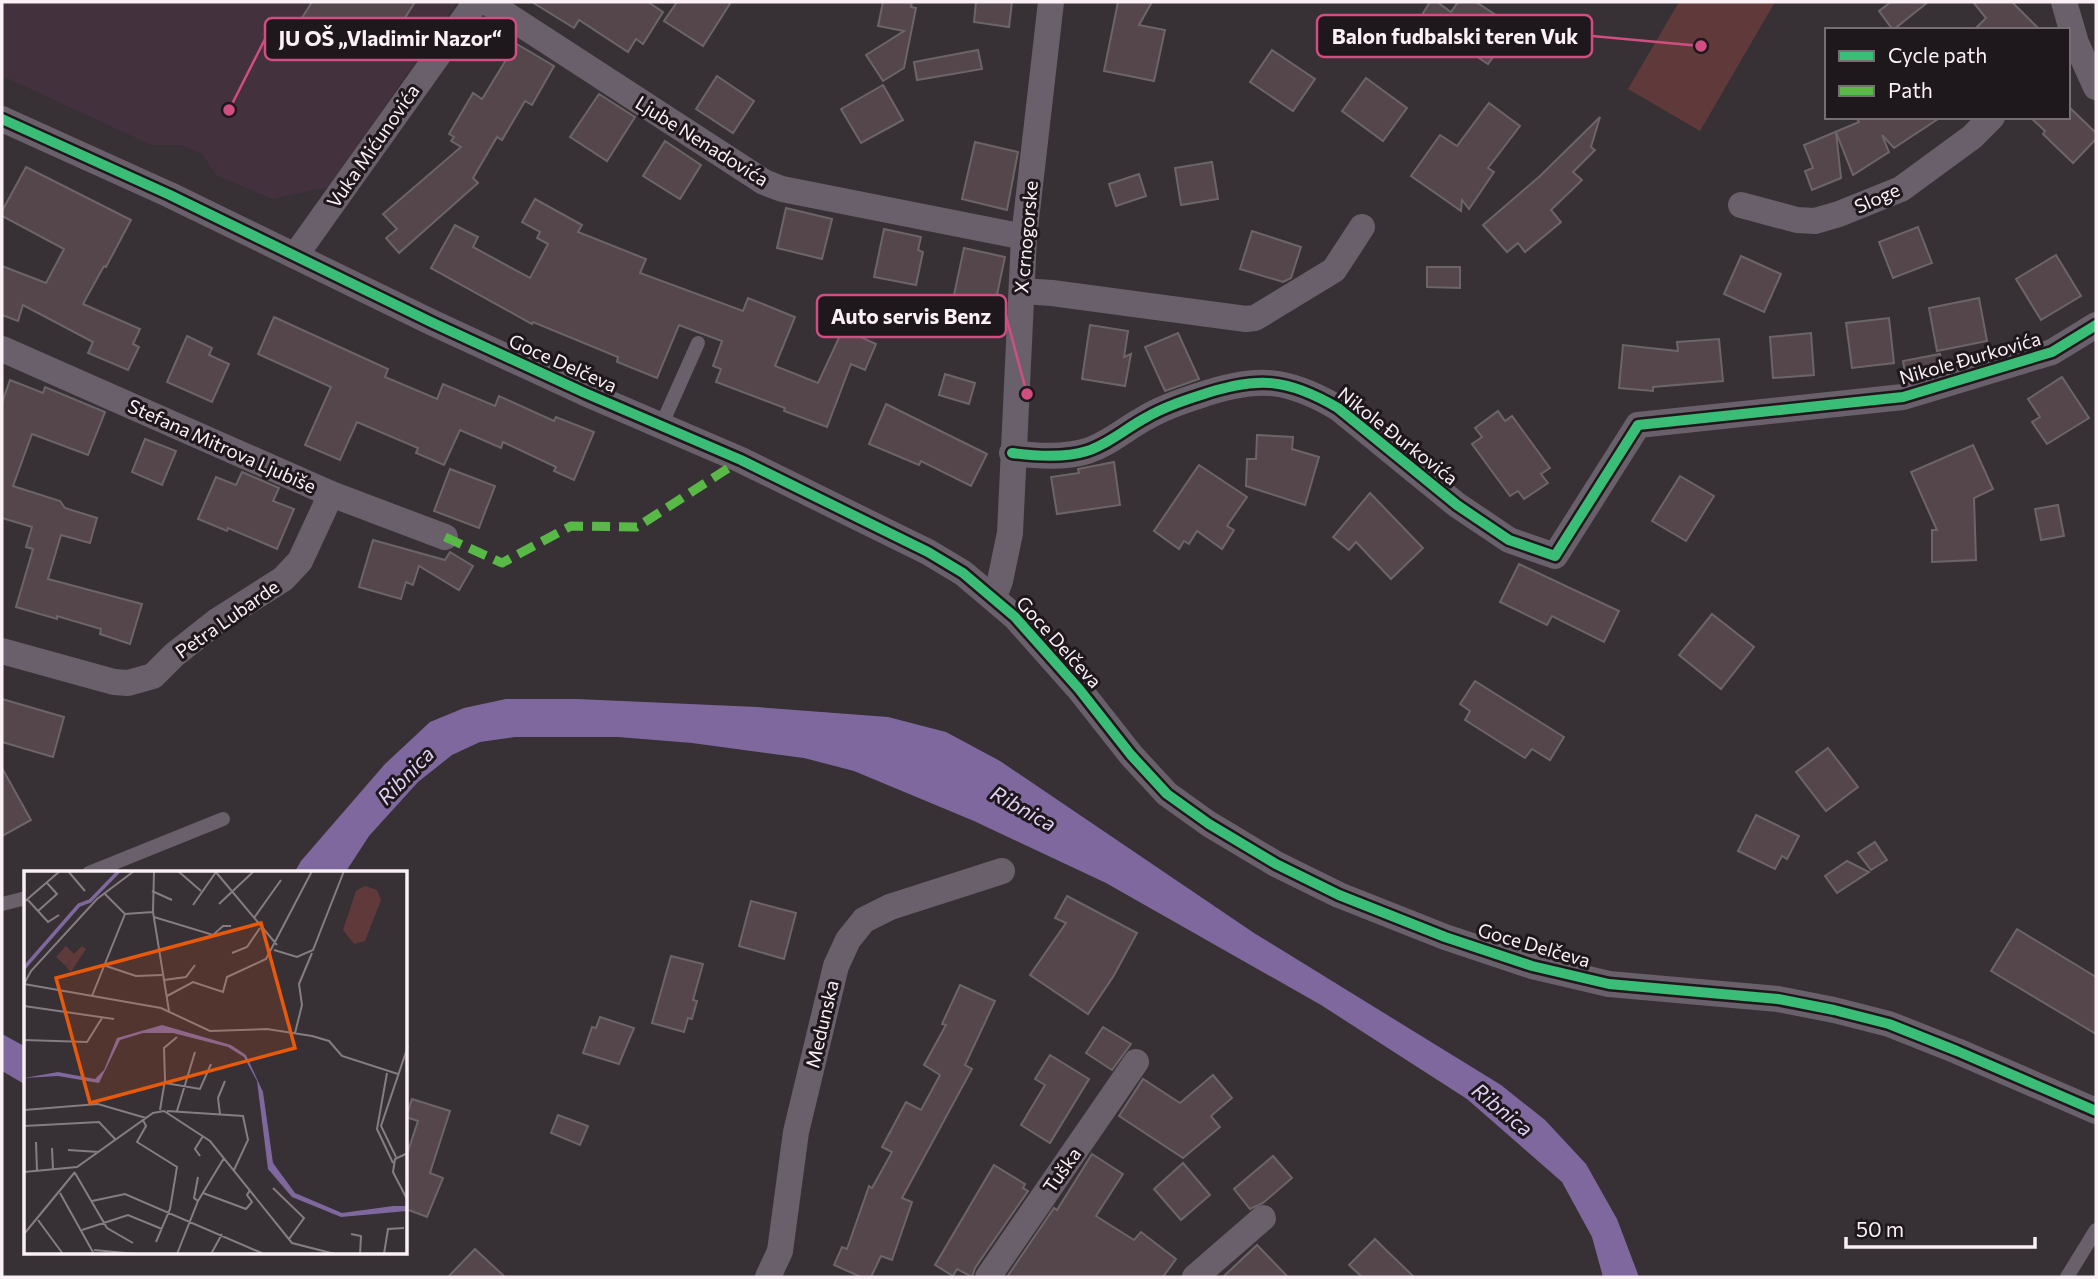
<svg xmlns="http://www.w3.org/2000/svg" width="2098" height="1279" font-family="Commissioner,sans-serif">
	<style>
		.built { fill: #43313d }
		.green { fill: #603a3b }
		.water { fill: #7f689e }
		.building { fill: #55464c; stroke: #6c6568; stroke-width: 2 }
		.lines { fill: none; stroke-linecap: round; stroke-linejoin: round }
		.lane { stroke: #6a606b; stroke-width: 14 }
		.street { stroke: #6a606b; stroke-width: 26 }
		.quiet { stroke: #58b947; stroke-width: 9; stroke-dasharray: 18 9; stroke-linecap: butt }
		.cycleway-casing { stroke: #1e171b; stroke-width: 15 }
		.cycleway { stroke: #3abd76; stroke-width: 10 }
		.labels { text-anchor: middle; stroke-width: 6; stroke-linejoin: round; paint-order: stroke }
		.street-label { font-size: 19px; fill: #faf0f6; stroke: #1e171b }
		.water-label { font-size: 21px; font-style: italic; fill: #dfd2f4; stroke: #1e171b }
		.inset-river { fill: none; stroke: #7f689e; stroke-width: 3.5 }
		.inset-road { fill: none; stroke: #857d82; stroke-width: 2 }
		.view { fill: #e8590c; fill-opacity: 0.15; stroke: #e8590c; stroke-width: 3.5 }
		.inset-edge { fill: none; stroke: #faf0f6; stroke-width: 3.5 }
		.leader { fill: none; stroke: #d04e82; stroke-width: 2.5 }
		.callout-dot { fill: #d04e82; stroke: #1e171b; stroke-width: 2.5 }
		.callout { fill: #1e171b; stroke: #d04e82; stroke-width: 2.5 }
		.callout-label { font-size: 21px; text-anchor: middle; font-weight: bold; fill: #faf0f6 }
	</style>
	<rect width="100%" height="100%" fill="#373034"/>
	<polygon class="built" points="2,2 457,2 329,187 272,199 216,175 202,154 191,149 181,145 151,145 2,76"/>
	<polygon class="green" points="1679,2 1775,2 1700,131 1628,89"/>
	<g class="water">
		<polygon points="506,699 577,699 757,707 888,717 946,732 1000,761 1254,933 1501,1085 1545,1120 1586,1164 1617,1219 1639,1277 1603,1277 1592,1237 1562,1182 1467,1099 1321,1005 1106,883 974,821 854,771 804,758 692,743 618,737 515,737 480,742 452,755 418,782 369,836 345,873 294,873 301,861 385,764 430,722 464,708"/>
		<polygon points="2,1034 26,1047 26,1085 2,1071"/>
	</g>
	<g class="building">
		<polygon points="312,2 415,2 379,59 355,44 353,49 325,32 323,36 300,21"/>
		<polygon points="532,2 648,2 663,12 643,44 636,39 628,52 579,20 574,28"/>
		<polygon points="677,2 731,2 703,46 664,21"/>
		<polygon points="883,2 912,2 911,7 916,8 904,68 883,81 866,55 904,31 878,26"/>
		<polygon points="976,2 1012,2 1009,27 974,22"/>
		<polygon points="1118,2 1152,2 1139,25 1165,30 1154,81 1104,71"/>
		<polygon points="1430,2 1437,2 1451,12 1458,2 1476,2 1514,27 1488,64 1420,18"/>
		<polygon points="1891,2 1928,2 1893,30 1879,11"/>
		<polygon points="1973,2 2012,2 2040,30 1974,30 1986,18"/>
		<polygon points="510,40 554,66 532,105 525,101 502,140 497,137 473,178 478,183 399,253 386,238 397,229 383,214 461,147 451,141 454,137 449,134 473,93 482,99 506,60 500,57"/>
		<polygon points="978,50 982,69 917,80 914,62"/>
		<polygon points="1272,50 1315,79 1293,111 1250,82"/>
		<polygon points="717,76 754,101 733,133 696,109"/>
		<polygon points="1366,78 1407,108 1383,141 1342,111"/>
		<polygon points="883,85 903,120 861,143 841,109"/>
		<polygon points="599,94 635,117 607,161 570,137"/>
		<polygon points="1489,103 1520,126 1488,168 1494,172 1469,209 1462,200 1461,211 1411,176 1440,135 1457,146"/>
		<polygon points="2069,107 2096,133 2096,139 2073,163 2043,134 2045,131 2030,117 2068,117"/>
		<polygon points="1600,117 1591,147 1595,150 1573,172 1582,180 1551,210 1561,222 1525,252 1518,243 1507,252 1483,225 1540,176"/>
		<polygon points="1856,117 1941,117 1894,148 1882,135 1889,152 1853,175 1836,132 1841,178 1812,190 1805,171 1813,168 1804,145 1859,122"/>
		<polygon points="665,141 701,165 680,199 643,176"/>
		<polygon points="975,142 1018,152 1007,210 962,199"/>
		<polygon points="1212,162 1218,199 1181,205 1175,168"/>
		<polygon points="26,167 131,220 106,267 104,266 83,304 140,329 133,344 139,347 128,370 88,353 93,342 23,305 18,321 2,315 2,266 46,283 64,249 2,216 2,211"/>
		<polygon points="1139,174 1146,196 1116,206 1109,184"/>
		<polygon points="535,199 582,225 578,232 646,259 640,273 743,311 748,298 795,317 775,366 818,383 843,329 876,344 865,370 851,364 827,427 784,411 785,408 716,382 721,369 713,366 722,341 679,325 657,378 617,362 618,357 533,322 532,324 431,268 455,225 478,237 473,247 530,278 548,244 537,238 540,232 522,222"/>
		<polygon points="786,208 832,219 822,259 777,248"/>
		<polygon points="1918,227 1932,263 1893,278 1879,242"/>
		<polygon points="884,229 921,237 918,250 923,252 916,285 874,277"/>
		<polygon points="1252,231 1301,247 1291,278 1283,282 1240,269"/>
		<polygon points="964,248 1005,257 995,304 954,295"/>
		<polygon points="2056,255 2081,296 2041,320 2016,279"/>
		<polygon points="1741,256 1781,274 1764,312 1724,294"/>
		<polygon points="1427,267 1460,267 1460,288 1427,287"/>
		<polygon points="1979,298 1987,341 1937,351 1929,308"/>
		<polygon points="274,317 388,369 385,377 437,399 443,384 495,406 499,396 554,421 556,417 594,432 574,480 554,471 556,467 503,442 501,448 460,430 444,465 416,453 418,448 357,422 340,460 305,445 331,387 258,354"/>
		<polygon points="1889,318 1894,363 1852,368 1846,323"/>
		<polygon points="1090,325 1128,331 1124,357 1131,354 1125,386 1082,379"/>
		<polygon points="1178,333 1199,379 1165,391 1145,347"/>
		<polygon points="1811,333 1814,375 1773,378 1770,337"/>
		<polygon points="187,336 212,348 209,355 229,364 212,402 167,382"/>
		<polygon points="1719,339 1723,381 1653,387 1653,391 1619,388 1623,345 1678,351 1677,342"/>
		<polygon points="1940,354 1943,369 1906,380 1903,361"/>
		<polygon points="945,374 975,383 969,404 939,395"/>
		<polygon points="2062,377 2089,418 2047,444 2032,422 2040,417 2028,399"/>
		<polygon points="10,380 43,393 45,387 105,412 88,455 32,434 13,486 60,501 65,508 97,518 90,543 61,535 48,579 142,604 130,644 100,634 101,629 57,616 57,619 16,607 33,549 26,547 32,527 2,518 2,403"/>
		<polygon points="886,404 987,454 971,486 921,461 919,465 869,444"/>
		<polygon points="1498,411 1505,421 1512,416 1550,468 1541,474 1548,483 1524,499 1518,491 1510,496 1472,444 1482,437 1475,428"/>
		<polygon points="1257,435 1293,437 1292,449 1319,457 1305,505 1246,486 1247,459 1256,459"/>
		<polygon points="145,439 176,451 162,485 132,472"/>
		<polygon points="1973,445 1993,489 1974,498 1976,560 1932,562 1932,530 1937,530 1911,472"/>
		<polygon points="1114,462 1120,505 1057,514 1051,477 1079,473 1078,469"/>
		<polygon points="1199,465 1247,497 1227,526 1234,530 1222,549 1197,531 1189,544 1184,541 1179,549 1154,531"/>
		<polygon points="450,469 495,486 479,528 434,511"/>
		<polygon points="242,472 279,488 273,501 294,509 277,549 228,528 227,531 198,519 216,477 236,485"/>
		<polygon points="1680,476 1714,496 1686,541 1652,521"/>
		<polygon points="1370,493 1423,548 1391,579 1356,542 1349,550 1333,537"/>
		<polygon points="2058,505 2064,536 2041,540 2035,509"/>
		<polygon points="373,540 445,560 450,552 473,566 459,590 419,566 413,585 406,582 401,599 359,587"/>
		<polygon points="1519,564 1619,611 1604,642 1552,616 1547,625 1500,602"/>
		<polygon points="1712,614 1754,647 1721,689 1679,655"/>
		<polygon points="1475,681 1564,737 1550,760 1532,749 1525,758 1465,720 1470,711 1460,704"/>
		<polygon points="2,699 64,717 53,757 2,742"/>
		<polygon points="1828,748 1858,787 1826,811 1796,772"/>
		<polygon points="2,768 31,820 2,836"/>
		<polygon points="1756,815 1799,836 1787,859 1782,856 1775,869 1738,851"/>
		<polygon points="1875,842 1887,860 1871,870 1858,853"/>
		<polygon points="1847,861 1869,872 1837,893 1825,876"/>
		<polygon points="1067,896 1137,933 1113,977 1088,1014 1030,975 1066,923 1055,918"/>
		<polygon points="751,901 796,913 784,959 739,946"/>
		<polygon points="2017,929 2096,977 2096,1034 1991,971"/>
		<polygon points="671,956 703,964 693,1000 697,1001 692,1019 688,1018 684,1032 652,1023"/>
		<polygon points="960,985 995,1001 965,1065 972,1069 902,1198 912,1202 892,1260 881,1256 871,1277 861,1277 834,1265 842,1247 847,1249 869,1186 872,1188 892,1152 882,1147 906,1102 921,1110 940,1075 924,1065 946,1025 942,1024"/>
		<polygon points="600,1017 634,1028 619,1064 583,1053 592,1027 596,1028"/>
		<polygon points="1103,1027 1131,1044 1112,1070 1086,1053"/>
		<polygon points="1050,1055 1089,1079 1050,1143 1021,1125 1045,1085 1035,1079"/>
		<polygon points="1213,1075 1232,1098 1211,1116 1220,1127 1183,1158 1119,1116 1143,1079 1180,1103"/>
		<polygon points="412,1099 450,1111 430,1173 443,1178 427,1217 406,1209 406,1157 418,1121 406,1117"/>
		<polygon points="558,1115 588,1126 580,1145 551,1133"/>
		<polygon points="1092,1154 1123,1174 1096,1216 1134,1240 1141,1232 1176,1259 1163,1277 1007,1277 1054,1208 1057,1210"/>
		<polygon points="1273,1156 1292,1178 1263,1203 1250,1209 1234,1189"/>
		<polygon points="1183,1163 1210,1195 1181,1220 1154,1189"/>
		<polygon points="994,1165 1025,1184 1023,1188 1028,1191 975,1268 972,1277 957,1269 953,1276 935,1265"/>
		<polygon points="1375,1239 1384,1248 1414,1277 1362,1277 1349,1265"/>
		<polygon points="1257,1245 1288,1277 1223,1277"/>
		<polygon points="475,1249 505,1277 448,1277"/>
	</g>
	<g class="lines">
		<g class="lane">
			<polyline points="661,426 698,343"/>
			<polyline points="89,873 223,819"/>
			<polyline points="2,904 26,898"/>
			<polyline points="2067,1277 2096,1230"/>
		</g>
		<g class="street">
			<polyline points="487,2 764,182 782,189 1024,237"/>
			<polyline points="2064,2 2076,43 2096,87"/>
			<polyline points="2,119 170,195 433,323 585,393 741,460 928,552 963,573 1015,617 1079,689 1131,755 1167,794 1209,824 1276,864 1339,895 1445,937 1532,966 1609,984 1778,999 1834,1010 1889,1024 1957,1051 2096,1111"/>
			<polyline points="1741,205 1797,220 1815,221 1839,214 1901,189 1972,137 1992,117"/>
			<polyline points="295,256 476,2"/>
			<polyline points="1022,291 1052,293 1246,319 1255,318 1334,270 1362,227"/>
			<polyline points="2,349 331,494 445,537"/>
			<path d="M1012,453c23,3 53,5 75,-2 22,-7 39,-23 60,-34 17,-10 35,-16 54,-22 56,-19 86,-17 137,13l119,97 52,35 46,16 83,-131 265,-28 149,-45 44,-27"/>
			<polyline points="994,597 1000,581 1010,533 1024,237 1051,2"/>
			<polyline points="2,651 114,682 128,683 153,676 174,655 217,621 283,579 300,561 331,494"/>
			<polyline points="768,1277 780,1251 796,1132 836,966 848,940 864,920 890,907 1002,871"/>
			<polyline points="988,1277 1136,1062"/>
			<polyline points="1195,1277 1263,1218"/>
		</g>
		<polyline class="quiet" points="445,537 502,563 571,526 637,527 741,460"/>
		<g class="cycleway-casing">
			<g id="cycleway">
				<polyline points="2,119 170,195 433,323 585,393 741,460 928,552 963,573 1015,617 1079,689 1131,755 1167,794 1209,824 1276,864 1339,895 1445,937 1532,966 1609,984 1778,999 1834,1010 1889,1024 1957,1051 2096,1111"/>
				<path d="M1012,453c23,3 53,5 75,-2 22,-7 39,-23 60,-34 17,-10 35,-16 54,-22 56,-19 86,-17 137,13l119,97 52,35 46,16 83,-131 265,-28 149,-45 44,-27"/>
			</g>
		</g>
		<use href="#cycleway" class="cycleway"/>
	</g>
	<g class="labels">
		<g class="street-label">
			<text transform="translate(702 141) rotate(32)" y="7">Ljube Nenadovića</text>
			<text transform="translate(373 146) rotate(-55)" y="7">Vuka Mićunovića</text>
			<text transform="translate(1877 198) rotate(-24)" y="7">Sloge</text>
			<text transform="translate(1026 237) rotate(-85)" y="7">X crnogorske</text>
			<text transform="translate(1970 358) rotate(-16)" y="7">Nikole Đurkovića</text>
			<text transform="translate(563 363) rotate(24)" y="7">Goce Delčeva</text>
			<text transform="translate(1398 436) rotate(38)" y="7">Nikole Đurkovića</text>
			<text transform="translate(222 446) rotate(24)" y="7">Stefana Mitrova Ljubiše</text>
			<text transform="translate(227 619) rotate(-35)" y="7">Petra Lubarde</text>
			<text transform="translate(1059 642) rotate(48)" y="7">Goce Delčeva</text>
			<text transform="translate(1534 945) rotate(16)" y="7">Goce Delčeva</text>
			<text transform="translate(822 1024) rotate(-77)" y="7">Medunska</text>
			<text transform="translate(1062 1170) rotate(-55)" y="7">Tuška</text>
		</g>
		<g class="water-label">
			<text transform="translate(406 776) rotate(-46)" y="7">Ribnica</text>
			<text transform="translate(1023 809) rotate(29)" y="7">Ribnica</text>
			<text transform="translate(1502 1110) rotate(39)" y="7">Ribnica</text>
		</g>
	</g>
	<g transform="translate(24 871)">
		<rect width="383" height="383" fill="#373034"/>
		<path d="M341,15l12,4 4,10 -16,41 -11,3 -11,-14 13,-39zM42,75l8,8 8,-8 4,3 -15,23 -5,-5 7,-8 -7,7 -10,-9z" fill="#603a3b"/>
		<path d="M138,154l69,20 15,10 17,37 10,71 22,30 47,20 51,-7h14v5l-66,6 -49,-20 -24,-28 -11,-88 -13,-24 -16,-10 -55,-14h-30l-23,7 -21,43 -41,-7 -34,2 34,-6 37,7 9,-9 13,-32z" fill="#7f689e"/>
		<path class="inset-river" d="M0,97l55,-63 11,-4 29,-30"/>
		<path class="inset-road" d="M44,0l17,20M130,0l-1,41 16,99M154,0l23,20M191,0l62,74M128,20l20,9M80,22l21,21 28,-2M3,28l21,23 11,-7M0,31l36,-31M195,33l35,-33M169,34l23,-33M14,40l19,-17 -10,-11M130,46l59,18 10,-9h8M230,47l27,-38M250,79l23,7 16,-7 31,-79M208,82l15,-6 13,-19M79,94l33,11 26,-1M140,109l22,-3 9,-12M0,113l137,24 49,23 57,-2 45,7 17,5 13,15 56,18M0,113l7,-13 66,-72 37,-28M68,125l33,-82M143,125l26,-14 30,10 4,-15 39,-18 46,-88M0,135l90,13M271,162l7,-28 -3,-21 13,-31M0,169l63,2 15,-24M363,202l-10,56 16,34M141,212l35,6 11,-25M0,239l74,-6 48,14M136,239l5,-30 -1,-32 13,-11M143,240l76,5 5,24 -14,30M153,240l18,-59M196,243l-2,-16 7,-17M119,249l3,6 -9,16 40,25 -7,42 -14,33M0,255l75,-4 17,18M12,271l1,29M28,277l1,22M44,279l31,2M384,282l-13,6 -2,13 15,29M176,285l-5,-7 8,-13M372,286l-15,-31 27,-80M0,301l53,-5 76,-54 11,-2 46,30 82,102 43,11M51,302l32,55 26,15M174,306l-4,21 4,3M249,317l31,30 -15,21M36,322l34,61M179,322l43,16 6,-7 -5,-7 3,-5M68,330l33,-7 139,60M14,349l25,34M58,359l46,-15 34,14M0,363l51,-62M327,363l10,2 -1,18M70,379l42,4M153,383l21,-53 26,-43M187,383l11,-20M360,383l4,-25 16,-1"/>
		<path class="view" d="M237,52l34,125 -205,55 -34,-125z"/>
		<rect width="383" height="383" class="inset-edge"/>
	</g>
	<path class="leader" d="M1701 46L1592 36M229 110L265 39M1027 394L1006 316"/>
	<g class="callout-dot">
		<circle cx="1701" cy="46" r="7"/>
		<circle cx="229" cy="110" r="7"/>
		<circle cx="1027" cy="394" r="7"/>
	</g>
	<g class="callout">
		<rect x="1317" y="15" width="275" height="42" rx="7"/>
		<rect x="265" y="18" width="251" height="42" rx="7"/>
		<rect x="817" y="295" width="189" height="42" rx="7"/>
	</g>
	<g class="callout-label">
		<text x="1455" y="44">Balon fudbalski teren Vuk</text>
		<text x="390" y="46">JU OŠ „Vladimir Nazor“</text>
		<text x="911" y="324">Auto servis Benz</text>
	</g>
	<rect width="2098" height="1279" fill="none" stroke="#faf0f6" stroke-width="7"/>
	<rect x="1825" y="28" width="245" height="91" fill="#1e171b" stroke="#766e73" stroke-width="2"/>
	<rect x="1839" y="51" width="35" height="10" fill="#3abd76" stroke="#766e73" stroke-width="2"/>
	<text x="1888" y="63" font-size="21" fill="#faf0f6">Cycle path</text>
	<rect x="1839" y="86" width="35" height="10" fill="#58b947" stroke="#766e73" stroke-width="2"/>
	<text x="1888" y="98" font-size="21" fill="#faf0f6">Path</text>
	<path d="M1846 1237v10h189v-10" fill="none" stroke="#faf0f6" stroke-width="3.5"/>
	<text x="1856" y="1237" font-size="21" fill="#faf0f6" stroke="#1e171b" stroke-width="5" paint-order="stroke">50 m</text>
</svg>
